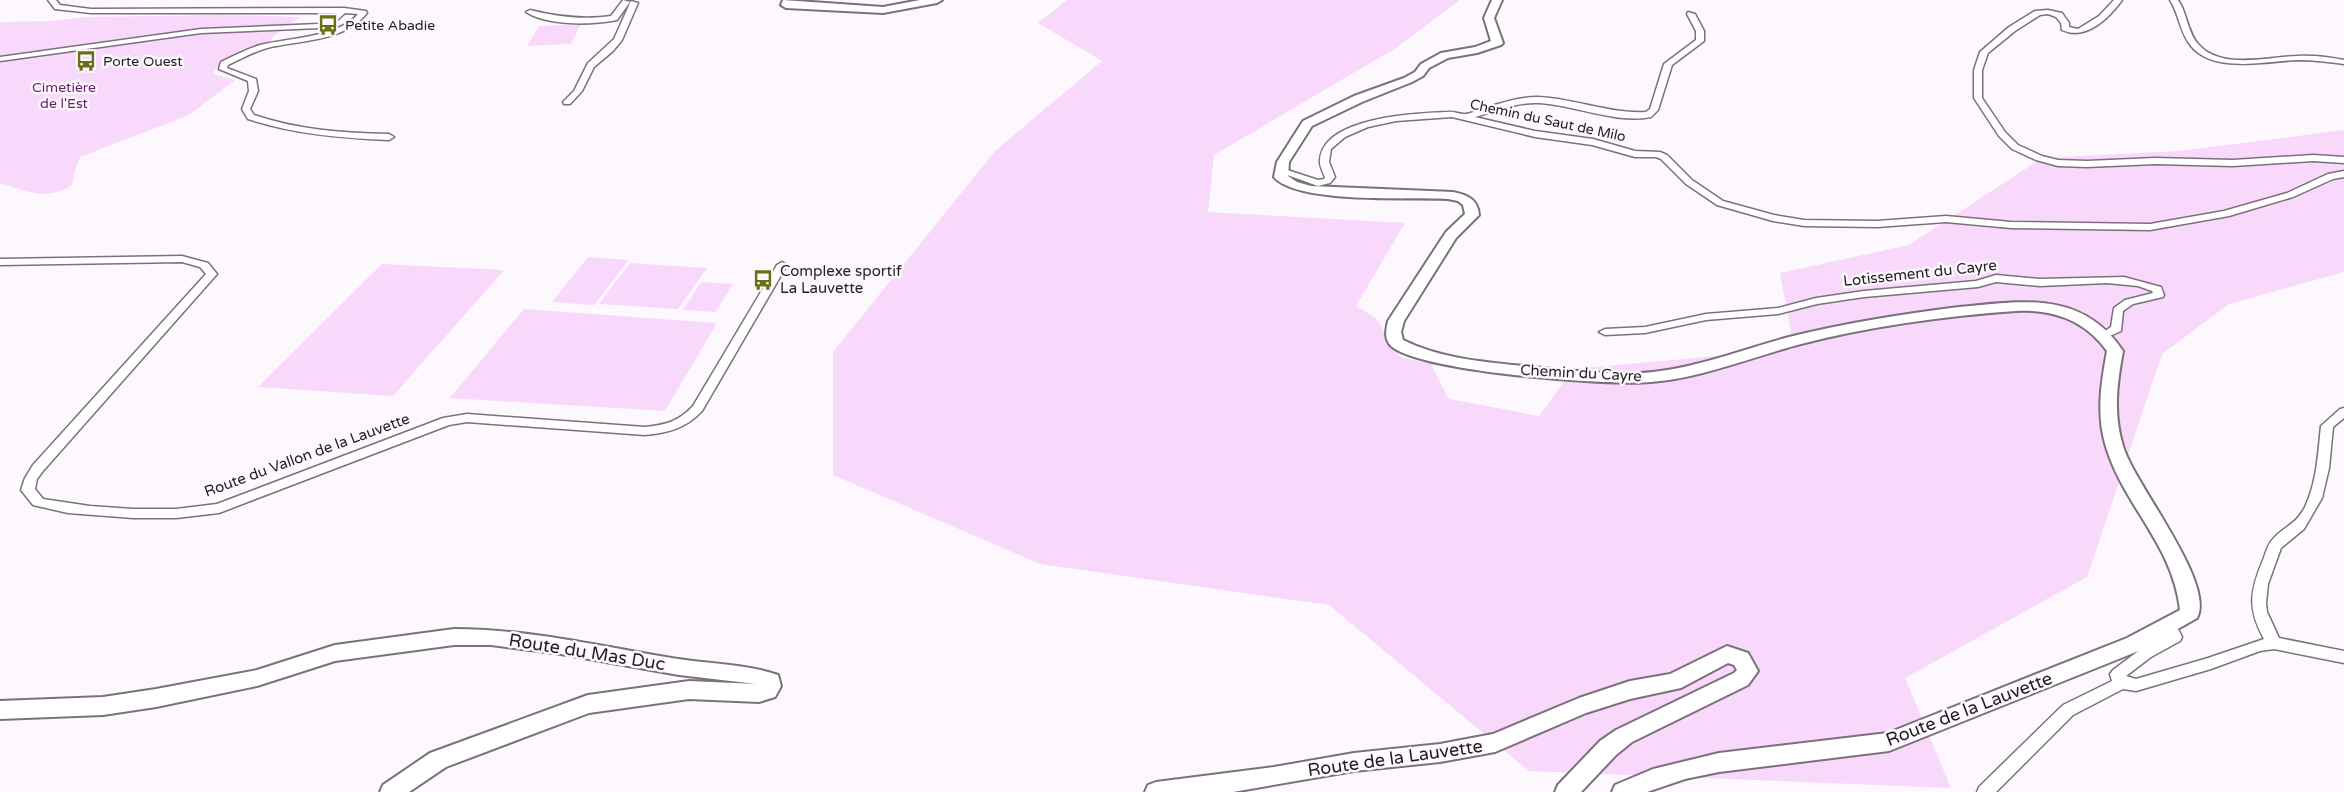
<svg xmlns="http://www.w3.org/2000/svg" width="2344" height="792" font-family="'Varela Round',sans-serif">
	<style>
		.green { fill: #f8d8fb }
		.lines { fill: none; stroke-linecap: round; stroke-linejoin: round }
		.street-casing { stroke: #7c707d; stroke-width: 3 }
		.secondary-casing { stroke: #7c707d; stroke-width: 4 }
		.street { fill: #fff; fill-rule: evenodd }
		.secondary { fill: #fff; fill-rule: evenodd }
		.labels { text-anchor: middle; stroke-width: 5; stroke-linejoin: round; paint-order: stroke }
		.far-poi-label { font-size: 14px; fill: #221d22; stroke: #fdf8fe; text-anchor: start }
		.far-park-label { font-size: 14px; fill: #651f6c; stroke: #fdf8fe }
		.far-street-label { font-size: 14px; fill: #221d22; stroke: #fdf8fe }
		.poi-label { font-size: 15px; fill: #221d22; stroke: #fdf8fe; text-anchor: start }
		.street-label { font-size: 15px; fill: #221d22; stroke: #fdf8fe }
		.near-street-label { font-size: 18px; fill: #221d22; stroke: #fdf8fe }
	</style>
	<rect width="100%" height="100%" fill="#fdf8fe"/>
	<g class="green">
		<polygon points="1067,0 1460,0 1396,48 1214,155 1208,212 1405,223 1356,306 1376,318 1400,357 1431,364 1449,399 1539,416 1573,369 1794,349 1780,273 1909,245 2042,158 2179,151 2344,130 2344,272 2229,304 2162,354 2087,577 1905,678 1951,788 1529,771 1329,605 1040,564 833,475 833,352 995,151 1102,61 1038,23"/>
		<path d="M222,15l78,2 -26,19 -5,7c-16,6 -50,14 -56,31l22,6 -46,35 -109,42 -6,16 -2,12c-26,17 -44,6 -72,-2v-161l53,-1 32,-4z"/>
		<polygon points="581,24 571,44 527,46 539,26"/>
		<polygon points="588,257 629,260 594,305 552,302"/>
		<polygon points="630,263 707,268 678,309 599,304"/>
		<polygon points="382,264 504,270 393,396 258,387"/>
		<polygon points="701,282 733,284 716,312 683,310"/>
		<polygon points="524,309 717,323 665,411 450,398"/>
	</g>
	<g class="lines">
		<g class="street-casing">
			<g id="street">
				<path d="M48,0h8l4,5 31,4 253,-1 22,3 1,2c-22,29 -68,27 -100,35 -14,4 -26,11 -39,17l-1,3 29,11 2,12 -8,18 4,6c44,15 89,18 135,19l5,3 -5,3c-48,-2 -95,-6 -141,-21l-6,-10 7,-18 -1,-10 -29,-12 2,-7c13,-6 25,-13 39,-17 28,-7 80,-8 98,-31l-13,-1 -11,10 -14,5 -119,5 -201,28v-4l201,-28 118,-5 16,-11h-244l-36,-4z"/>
				<path d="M623,0l7,2 -13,18c-26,5 -69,6 -91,-8l4,-2c28,7 53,10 81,6z"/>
				<path d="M2114,0h8c-13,18 -36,41 -60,30l-1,-7 -5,-6 -8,-3 -8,1 -25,16 -27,22 -6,17v28l23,34 13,13 24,11 16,4 29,1 68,-3 78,2 80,-5 31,2v6l-31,-2 -80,5 -78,-2 -68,3 -29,-1 -22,-6 -24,-11 -13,-13 -25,-38v-28l6,-18 29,-25 26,-16 13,-1 14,3 7,10v4l9,2 21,-13z"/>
				<path d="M2170,0h8l3,5c6,12 8,29 17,39 22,26 70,13 99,12 16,-1 32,1 47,4v4c-15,-2 -31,-4 -46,-4 -31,1 -84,14 -107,-14 -11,-13 -12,-32 -21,-46z"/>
				<polygon points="631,1 638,3 622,40 613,51 594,67 582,91 570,104 564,104 563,102 574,91 588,63 614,39"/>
				<path d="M1688,12l7,2 9,17v10l-32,24 -14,45 -7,7c-37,7 -75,-12 -112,-14 -22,-1 -43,8 -64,14l60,14 58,8 42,12 25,1 7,3 25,25 31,21 51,14 30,5 73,1 69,-5 65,6 139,2 74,-13 63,-18 41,-19 16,-3v6l-11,2 -40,18 -64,19 -79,14 -139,-2 -65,-6 -69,5 -73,-1 -31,-5 -56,-16 -31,-21 -25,-25 -5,-2h-21l-43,-12 -57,-8 -83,-20 -56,4 -28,6 -23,10 -14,12 -2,13 6,15 -5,6 -12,3 -42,-15 5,-3 37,12 6,-1 1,-2c-2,-5 -6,-12 -5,-17 3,-43 97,-47 128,-48 6,-1 13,3 18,2 7,-1 15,-5 22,-7 16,-5 32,-10 49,-10 37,1 71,17 109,15l4,-3 14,-45 32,-24v-9l-9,-17z"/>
				<path d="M182,256l26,7 9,11 -174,197 -6,8 -2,10 8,10 47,7 43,3h43l41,-5 226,-86 24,-4 178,13c21,-2 34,-6 48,-21l84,-141 5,-3 5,3 -85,146c-16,17 -34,22 -57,24l-178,-13 -18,3 -230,88 -43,5h-43l-65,-5 -35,-8 -12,-15 4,-12 8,-13 173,-191 -6,-7 -18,-5 -182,3v-6z"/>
				<polygon points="1996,275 2040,279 2124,277 2161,287 2164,295 2163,297 2133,304 2123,311 2121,331 2105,338 2099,335 2111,327 2114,308 2125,300 2153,293 2152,291 2138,286 2107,283 2040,286 1996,282 1978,287 1864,297 1817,304 1778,314 1706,320 1645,333 1605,335 1599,332 1605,329 1645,327 1706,314 1778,308 1816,298 1864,291 1976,281"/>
				<path d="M2344,408v10l-11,9 -4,41 -7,30 -18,31 -23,19 -13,36 -2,19 1,9 12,26 65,13v12l-70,-14 -14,2 -49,18 -75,22 -13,-2 -50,26 -77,77h-19l2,-5 84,-82 49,-24 -2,-7 3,-4 28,-21 25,-14 -5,-8 2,-4c10,-3 15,5 19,14l-2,4 -29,16 -25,19 10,3 72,-21 56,-19c-17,-31 -14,-48 -1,-79 3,-7 4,-15 10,-21 11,-13 22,-13 32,-32 12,-25 13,-54 16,-81l19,-17z"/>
			</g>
		</g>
		<g class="secondary-casing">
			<g id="secondary">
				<polygon points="783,0 883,7 920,0 942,0 937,3 883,13 786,8 781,5"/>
				<path d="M1492,0h10l-8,18 9,25 -2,2 -24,8 -29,5 -19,10 -6,8 -11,6 -50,20 -50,24 -23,36 -1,14 9,6 14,4 142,6c14,3 25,7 26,23l-23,23 -52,83 -3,11 2,8c42,21 95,23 141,28 36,3 73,8 109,4 46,-5 91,-23 136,-35 56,-14 113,-23 170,-30 63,-6 123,-17 164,44 -6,33 -10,62 0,95 11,38 93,137 74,172l-56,32 -252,101 -170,21 -34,7 -38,13h-35l3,-7 38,-16 66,-16 169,-20 239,-95 53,-28c-7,-65 -56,-104 -74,-163 -10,-32 -5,-64 1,-96 -22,-31 -55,-42 -91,-40 -72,5 -145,15 -215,33 -50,13 -99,34 -150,38 -43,4 -230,-10 -260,-36 -7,-7 -5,-16 -3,-25l58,-89 19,-18 -2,-9 -5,-4 -10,-2c-38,-2 -151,5 -174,-22l3,-15 26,-41 51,-25 50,-18 11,-6 6,-8 20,-11 34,-6 16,-6 -7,-23z"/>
				<path d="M454,629c76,0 149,18 224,30 34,5 68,5 100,16l3,11 -6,11 -16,5 -70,-3 -100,14 -143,54 -37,25h-29l3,-7 47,-32 158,-58 101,-14 67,3 -77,-9 -118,-21 -70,-9h-37l-119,16 -78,25 -101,21 -53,8 -103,4v-18l103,-4 53,-8 101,-19 78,-25z"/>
				<polygon points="1727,646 1748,653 1758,671 1748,685 1632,742 1616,755 1581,792 1555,792 1558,785 1600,741 1616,730 1734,673 1737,670 1734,665 1728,663 1681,688 1630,699 1586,713 1495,752 1440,762 1354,771 1233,792 1145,792 1148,785 1156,782 1274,767 1354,753 1440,744 1493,734 1579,698 1630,681 1670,674"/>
			</g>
		</g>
		<use href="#street" class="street"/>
		<use href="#secondary" class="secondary"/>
	</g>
	<defs>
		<g id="bus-bare" transform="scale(1.62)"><path d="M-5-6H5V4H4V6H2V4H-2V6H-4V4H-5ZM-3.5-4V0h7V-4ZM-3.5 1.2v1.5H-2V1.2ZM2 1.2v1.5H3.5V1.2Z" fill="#686f14" stroke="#fdf8fe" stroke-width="2.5" paint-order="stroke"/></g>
	</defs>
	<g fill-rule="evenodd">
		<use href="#bus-bare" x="328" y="25"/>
		<use href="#bus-bare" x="86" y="61"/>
		<use href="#bus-bare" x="763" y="280"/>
	</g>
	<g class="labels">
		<g class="far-poi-label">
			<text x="345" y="30">Petite Abadie</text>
			<text x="103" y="66">Porte Ouest</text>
		</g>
		<g class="far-park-label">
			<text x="64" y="92">Cimetière<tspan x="64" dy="16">de l'Est</tspan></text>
		</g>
		<g class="far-street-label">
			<text transform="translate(1548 120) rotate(12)" y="5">Chemin du Saut de Milo</text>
		</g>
		<g class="poi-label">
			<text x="780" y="276">Complexe sportif<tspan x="780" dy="17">La Lauvette</tspan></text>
		</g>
		<g class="street-label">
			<text transform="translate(1920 273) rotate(-6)" y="5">Lotissement du Cayre</text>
			<text transform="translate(1581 373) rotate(3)" y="5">Chemin du Cayre</text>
			<text transform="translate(307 455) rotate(-20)" y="5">Route du Vallon de la Lauvette</text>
		</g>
		<g class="near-street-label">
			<text transform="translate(587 652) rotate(9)" y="6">Route du Mas Duc</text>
			<text transform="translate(1969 709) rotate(-21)" y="6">Route de la Lauvette</text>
			<text transform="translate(1395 758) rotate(-8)" y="6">Route de la Lauvette</text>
		</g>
	</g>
</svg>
